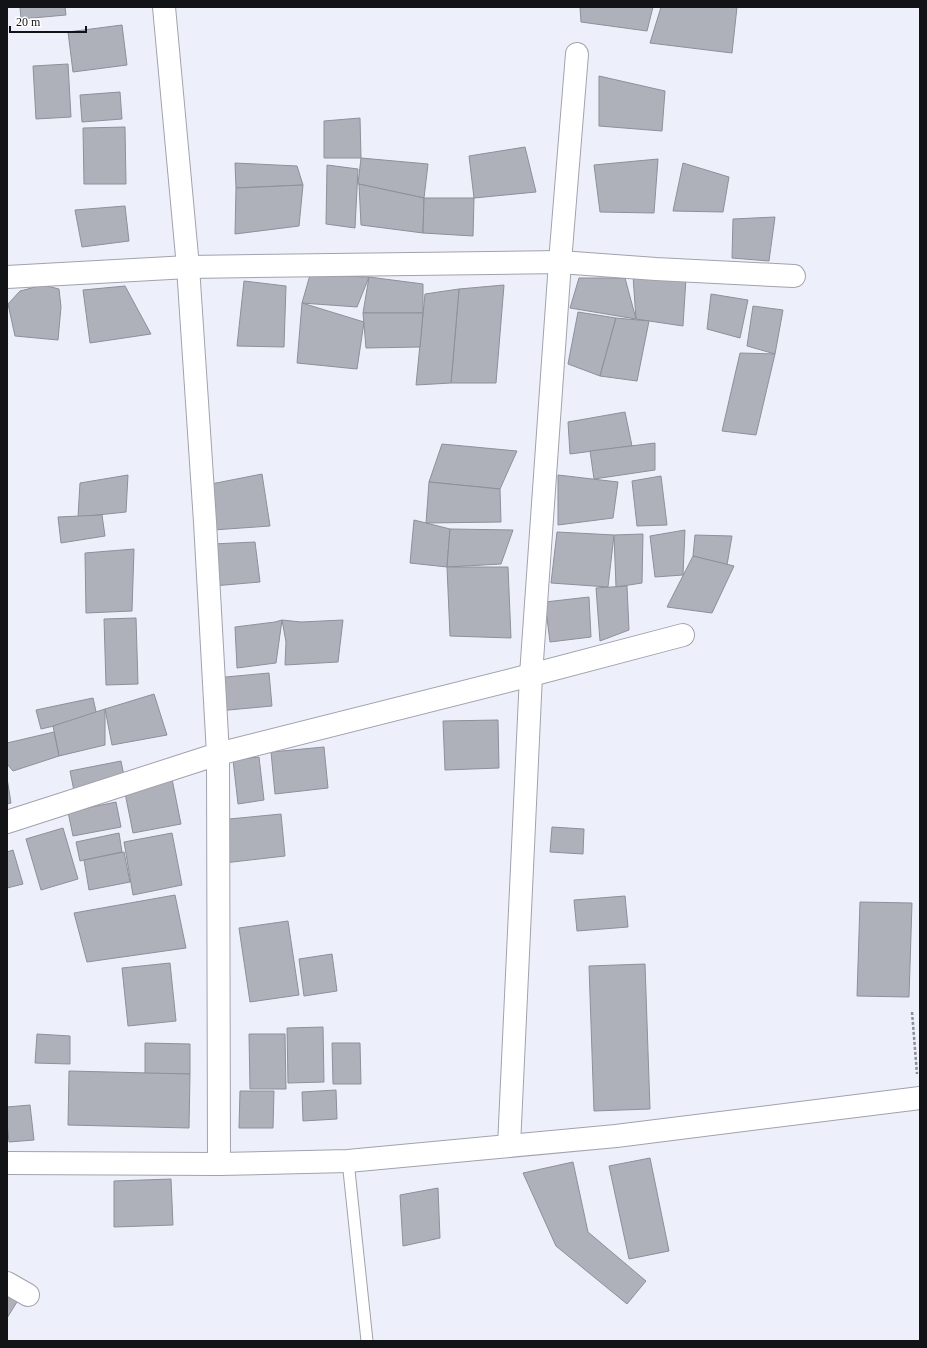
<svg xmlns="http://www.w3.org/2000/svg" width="927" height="1348" font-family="Georgia,serif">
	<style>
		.building { fill: #aeb1ba; stroke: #8d909a }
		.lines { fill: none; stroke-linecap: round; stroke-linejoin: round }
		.lane-casing { stroke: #a0a3ac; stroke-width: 13 }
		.street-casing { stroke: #a0a3ac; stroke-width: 24 }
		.path { stroke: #8c8e96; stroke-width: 2.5; stroke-dasharray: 3 2; stroke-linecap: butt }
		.lane { stroke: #fff; stroke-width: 11 }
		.street { stroke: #fff; stroke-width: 22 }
	</style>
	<rect width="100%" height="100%" fill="#edf0fa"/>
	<g class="building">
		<polygon points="20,7 65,7 66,15 21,19"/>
		<polygon points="580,7 653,7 647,31 581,22"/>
		<polygon points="661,7 737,7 732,53 650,43"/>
		<polygon points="122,25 127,65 73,72 68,32"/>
		<polygon points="68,64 71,117 36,119 33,66"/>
		<polygon points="599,76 665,91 662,131 599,126"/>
		<polygon points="120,92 122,119 82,122 80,95"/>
		<polygon points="360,118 361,158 324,158 324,121"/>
		<polygon points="125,127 126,184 84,184 83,128"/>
		<polygon points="525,147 536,192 474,198 469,156"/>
		<polygon points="361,158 428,164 424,198 358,184"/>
		<polygon points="658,159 654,213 600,212 594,165"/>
		<polygon points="235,163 297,166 303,185 236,188"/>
		<polygon points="683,163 729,177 723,212 673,211"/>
		<polygon points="327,165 358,169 355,228 326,224"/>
		<polygon points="359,184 424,198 423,233 361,225"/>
		<polygon points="303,185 299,226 235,234 236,188"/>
		<polygon points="424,198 474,198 473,236 423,233"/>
		<polygon points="125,206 129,241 82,247 75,210"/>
		<polygon points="775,217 769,261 732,258 733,219"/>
		<polygon points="310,275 369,277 357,307 302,303"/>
		<polygon points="633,276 686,278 683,326 636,319"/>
		<polygon points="369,277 423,284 423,313 363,313"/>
		<polygon points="579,278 625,278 636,319 570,308"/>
		<polygon points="244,281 286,286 284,347 237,346"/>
		<polygon points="43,285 59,289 61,307 58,340 15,336 8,304 20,291"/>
		<polygon points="504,285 496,383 451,383 459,289"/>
		<polygon points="125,286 151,334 90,343 83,290"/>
		<polygon points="459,289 451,383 416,385 425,294"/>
		<polygon points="711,294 748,300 740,338 707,329"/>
		<polygon points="302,303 364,322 357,369 297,363"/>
		<polygon points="753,306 783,310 775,354 747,346"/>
		<polygon points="578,312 616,318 600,376 568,364"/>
		<polygon points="363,313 423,313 420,347 366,348"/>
		<polygon points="616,318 649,321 637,381 600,376"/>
		<polygon points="740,353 775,354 756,435 722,431"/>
		<polygon points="625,412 632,446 570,454 568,422"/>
		<polygon points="655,443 655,470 594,479 590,451"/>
		<polygon points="442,444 517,451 500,489 429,482"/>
		<polygon points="262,474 270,526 213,530 211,484"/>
		<polygon points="128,475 126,512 78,517 80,483"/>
		<polygon points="558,475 618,482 613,518 558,525"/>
		<polygon points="661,476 667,525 637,526 632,481"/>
		<polygon points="429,482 500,489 501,522 426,523"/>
		<polygon points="102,515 105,536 61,543 58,517"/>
		<polygon points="414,520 450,529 447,567 410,563"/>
		<polygon points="450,529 513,530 501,564 447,567"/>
		<polygon points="685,530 683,575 655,577 650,536"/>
		<polygon points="557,532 614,535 608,587 551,583"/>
		<polygon points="643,534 642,583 616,587 614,535"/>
		<polygon points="695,535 732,536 727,565 693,556"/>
		<polygon points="255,542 260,582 213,586 213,544"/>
		<polygon points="134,549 132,611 86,613 85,553"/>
		<polygon points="693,556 734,566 712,613 667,607"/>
		<polygon points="447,567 508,567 511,638 450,636"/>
		<polygon points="627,586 629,630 600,641 596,588"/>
		<polygon points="589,597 591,637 550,642 545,602"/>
		<polygon points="136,618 138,684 106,685 104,619"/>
		<polygon points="282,620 301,622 343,620 338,662 285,665 286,642"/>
		<polygon points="282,620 276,663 237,668 235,627 275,622"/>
		<polygon points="269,673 272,706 218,711 215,678"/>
		<polygon points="154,694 167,735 112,745 105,709"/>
		<polygon points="93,698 97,716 41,729 36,710"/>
		<polygon points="105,709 105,745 59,756 53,726"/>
		<polygon points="498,720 499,768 445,770 443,721"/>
		<polygon points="54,732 59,756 13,771 7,764 7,743"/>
		<polygon points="324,747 328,788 275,794 271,752"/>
		<polygon points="259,757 264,800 238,804 233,760"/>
		<polygon points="121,761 125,781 74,791 70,771"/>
		<polygon points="7,778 11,803 7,804"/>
		<polygon points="172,779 181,824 133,833 124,788"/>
		<polygon points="116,802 121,827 73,836 68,812"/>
		<polygon points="281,814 285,856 224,863 219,820"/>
		<polygon points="552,827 584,829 583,854 550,852"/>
		<polygon points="63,828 78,879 41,890 26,839"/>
		<polygon points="119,833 122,852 80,861 76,842"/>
		<polygon points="172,833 182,885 133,895 124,842"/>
		<polygon points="13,850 23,884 7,888 7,852"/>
		<polygon points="124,852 130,882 89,890 84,860"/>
		<polygon points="175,895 186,948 87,962 74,913"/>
		<polygon points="625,896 628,927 577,931 574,900"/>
		<polygon points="860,902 912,903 909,997 857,996"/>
		<polygon points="288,921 299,995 250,1002 239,928"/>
		<polygon points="332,954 337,991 304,996 299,959"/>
		<polygon points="170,963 176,1021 128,1026 122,968"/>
		<polygon points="645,964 650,1109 594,1111 589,966"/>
		<polygon points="323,1027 324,1082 288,1083 287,1028"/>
		<polygon points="37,1034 70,1036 70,1064 35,1063"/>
		<polygon points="249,1034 285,1034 286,1089 250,1089"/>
		<polygon points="145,1043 190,1044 190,1074 145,1074"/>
		<polygon points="332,1043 360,1043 361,1084 333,1084"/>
		<polygon points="69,1071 190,1074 189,1128 68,1125"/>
		<polygon points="336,1090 337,1119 303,1121 302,1092"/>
		<polygon points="240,1091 274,1091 273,1128 239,1128"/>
		<polygon points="30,1105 34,1140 9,1142 7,1123 7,1107"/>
		<polygon points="650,1158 669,1251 629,1259 609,1166"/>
		<polygon points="573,1162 588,1232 646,1281 627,1304 556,1246 523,1173"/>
		<polygon points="171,1179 173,1225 114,1227 114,1181"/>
		<polygon points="438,1188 440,1238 403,1246 400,1195"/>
		<polygon points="7,1290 20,1297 7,1318"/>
	</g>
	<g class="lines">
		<g class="lane-casing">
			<polyline id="lane" points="348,1161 367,1341"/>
		</g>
		<g class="street-casing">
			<g id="street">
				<polyline points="164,7 188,267 205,522 218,754 219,1164"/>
				<polyline points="7,277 188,267 560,262 656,269 794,276"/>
				<polyline points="7,822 218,754 531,675 683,635"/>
				<polyline points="509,1146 531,675 560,262 577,54"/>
				<polyline points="7,1163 219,1164 348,1161 616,1136 920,1098"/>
				<polyline points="7,1283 28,1295"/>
			</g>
		</g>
		<polyline class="path" points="912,1012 917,1074"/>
		<use href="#lane" class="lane"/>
		<use href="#street" class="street"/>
	</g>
	<rect width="927" height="1348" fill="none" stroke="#121317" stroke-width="16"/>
	<path d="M10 26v6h76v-6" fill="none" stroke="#121317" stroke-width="2"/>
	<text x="16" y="26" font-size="12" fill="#121317" stroke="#fefefe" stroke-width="3" paint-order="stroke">20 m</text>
</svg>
